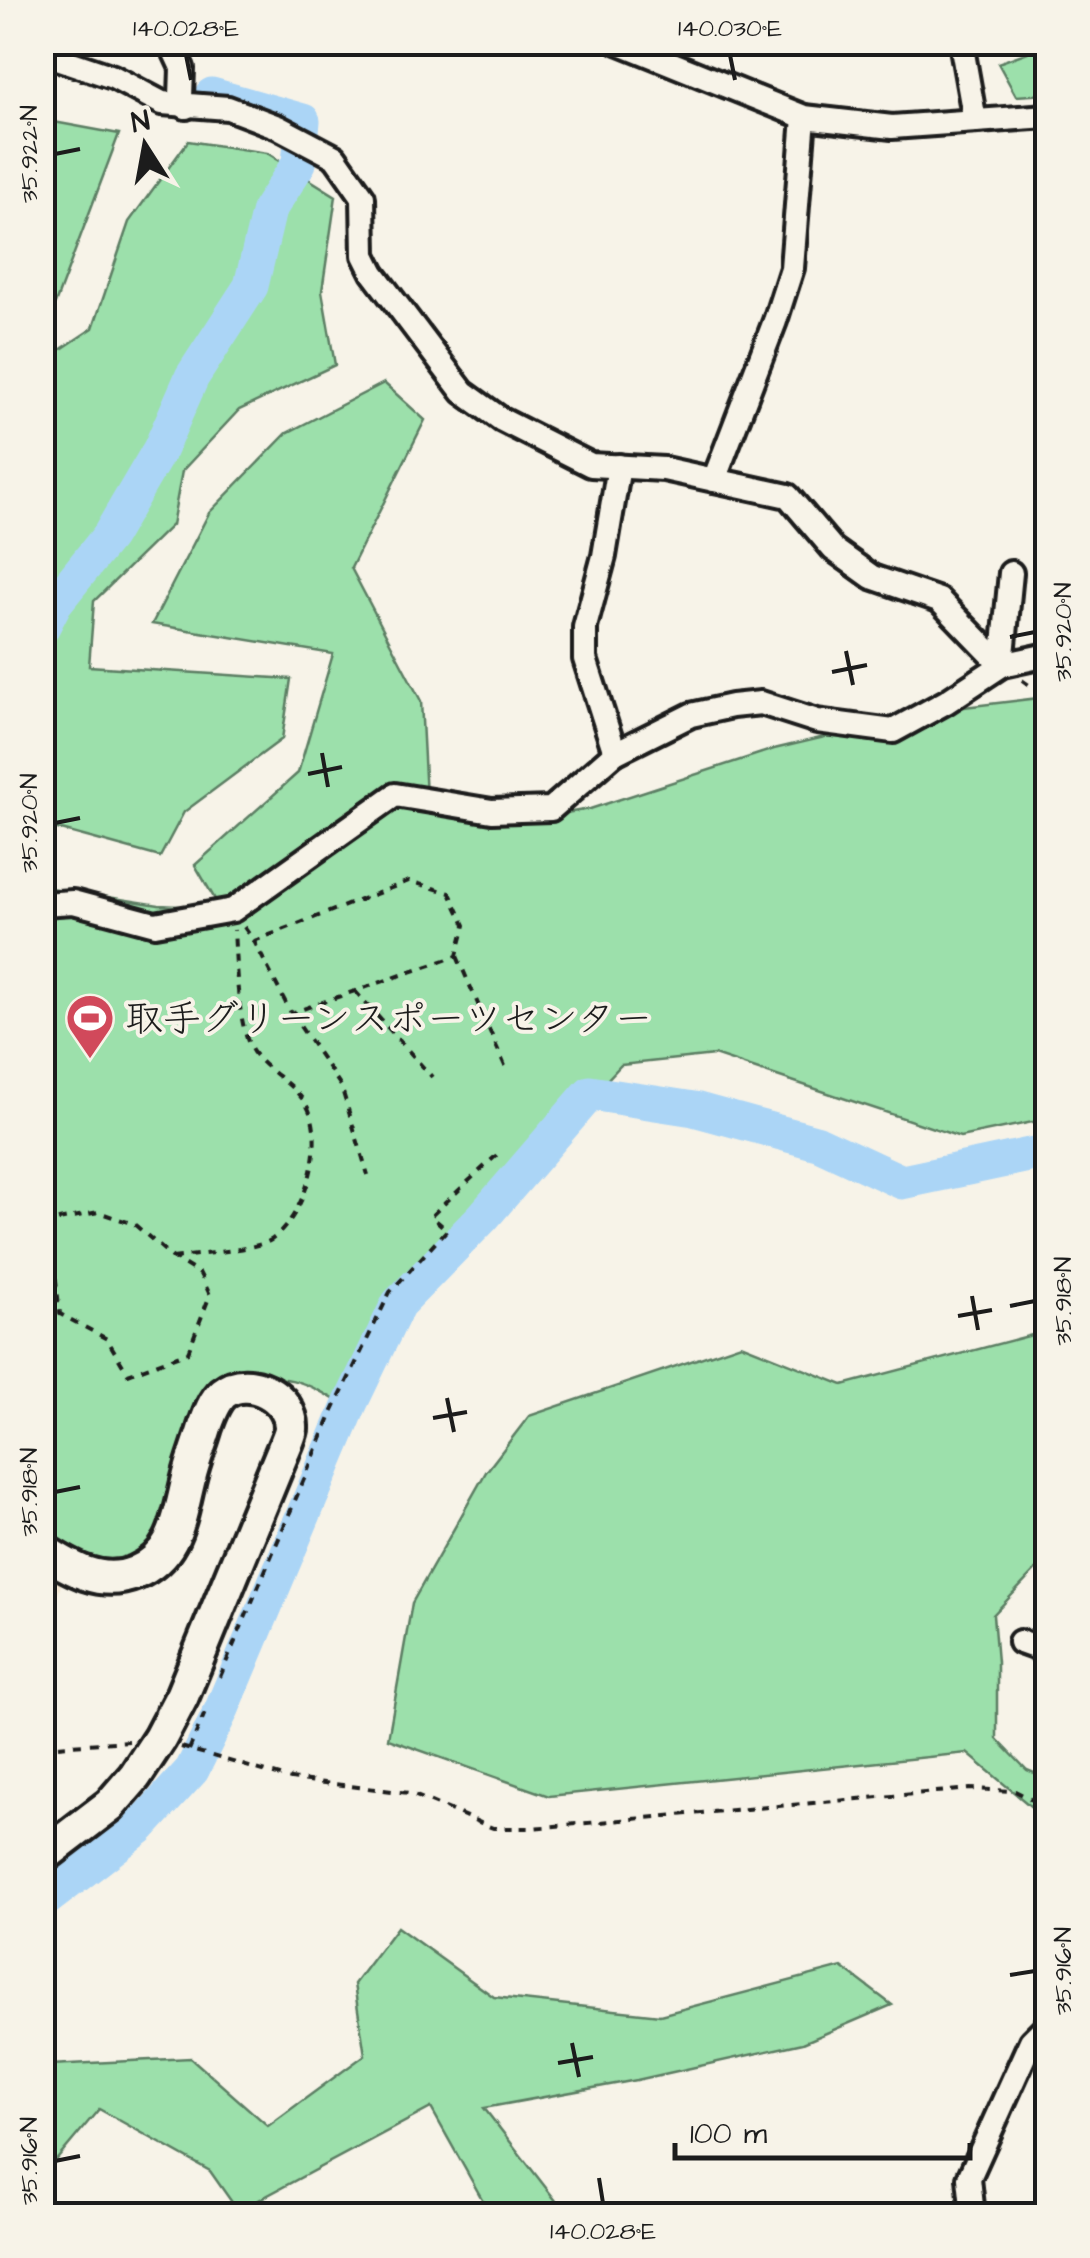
<svg xmlns="http://www.w3.org/2000/svg" width="1090" height="2258" font-family="'Architects Daughter','Klee One',sans-serif">
	<style>
		.built { fill: #f3e6d1 }
		.green { fill: #9ce0ab; stroke: #5c7e64; stroke-width: 2.5 }
		.lines { fill: none; stroke-linecap: round; stroke-linejoin: round }
		.river { stroke: #abd5f6; stroke-width: 35 }
		.street-casing { stroke: #1c1c1c; stroke-width: 30 }
		.secondary-casing { stroke: #1c1c1c; stroke-width: 40 }
		.path { stroke: #1c1c1c; stroke-width: 4; stroke-dasharray: 8 8; stroke-linecap: butt }
		.street { stroke: #f7f3e8; stroke-width: 22 }
		.secondary { stroke: #f7f3e8; stroke-width: 32 }
		.ticks { fill: none; stroke: #1c1c1c; stroke-width: 4 }
		.labels { text-anchor: middle; stroke-width: 8; stroke-linejoin: round; paint-order: stroke }
		.poi-label { font-size: 38px; fill: #1c1c1c; stroke: #f7f3e8; text-anchor: start }
		.neatline { fill: none; stroke: #1c1c1c; stroke-width: 4 }
		.ticks-label { font-size: 25px; text-anchor: middle; fill: #1c1c1c }
	</style>
	<rect width="100%" height="100%" fill="#f7f3e8"/>
	<filter id="ink" filterUnits="userSpaceOnUse"><feTurbulence type="fractalNoise" baseFrequency=".01" numOctaves="2"/><feDisplacementMap in="SourceGraphic" scale="20" xChannelSelector="R" yChannelSelector="G"/><feConvolveMatrix kernelMatrix="1 2 1 2 8 2 1 2 1" color-interpolation-filters="sRGB"/></filter>
	<g filter="url(#ink)">
		<polygon class="built" points="43,1562 63,1578 43,1644"/>
		<g class="green">
			<polygon points="1047,45 1047,94 1016,96 998,63"/>
			<polygon points="43,120 119,134 55,304 43,315"/>
			<polygon points="188,141 267,153 336,196 322,291 335,365 239,410 182,471 172,525 94,601 89,666 291,679 282,739 184,812 160,857 43,825 42,362 93,328 129,222"/>
			<path d="M384,383l41,37 -74,148 70,133 5,96 91,24 73,-12 184,-60 165,-39 108,-13v422l-87,18 -246,-82 -93,10 -212,226 -57,119c-55,-34 -61,-35 -126,-30l-68,161 -16,16 -44,10 -55,-32v-648l116,18 61,3 -25,-43 103,-92 35,-119 -181,-30 57,-111 78,-80z"/>
			<polygon points="1047,1331 1047,1558 993,1615 997,1662 997,1739 1027,1770 1047,1778 1047,1820 967,1753 549,1796 388,1739 412,1603 486,1472 529,1416 741,1344 843,1385"/>
			<polygon points="397,1927 494,1997 660,2015 842,1967 892,2005 803,2043 637,2080 484,2108 567,2215 491,2215 431,2108 238,2211 210,2171 99,2109 43,2176 43,2073 50,2065 191,2058 268,2126 365,2055 354,1984"/>
		</g>
		<g class="lines">
			<g class="river">
				<polyline points="42,628 55,603 109,536 160,449 192,377 251,286 269,210 299,163 303,121 212,95"/>
				<polyline points="42,1902 140,1827 192,1770 221,1711 350,1404 398,1304 483,1217 590,1093 694,1109 818,1143 902,1182 1048,1151"/>
			</g>
			<g class="street-casing">
				<g id="street">
					<polyline points="170,42 182,68 181,97 186,107"/>
					<polyline points="618,42 804,117 892,127 1048,116"/>
					<polyline points="961,42 975,121"/>
					<polyline points="42,53 113,77 162,103 228,108 278,127 335,157 363,197 364,255 373,273 463,392 502,420 591,465 664,469 788,496 833,549 872,577 939,600 1002,665"/>
					<polyline points="714,480 775,321 792,268 804,117"/>
					<polyline points="1002,665 1011,573"/>
					<polyline points="615,753 585,659 585,627 604,556 619,466"/>
					<polyline points="42,904 73,902 155,924 233,910 395,795 492,811 551,809 615,753 691,715 732,706 761,703 817,721 893,731 946,702 1002,665 1048,655"/>
					<polyline points="1020,1642 1048,1652"/>
					<polyline points="973,2216 969,2178 1031,2041 1048,2024"/>
				</g>
			</g>
			<g class="secondary-casing">
				<path id="secondary" d="M42,1550c28,18 59,37 93,23 42,-18 44,-56 54,-95 4,-17 11,-34 16,-51 4,-11 9,-26 18,-34 25,-20 70,4 68,36 -1,6 -5,15 -8,22l-101,245 -22,42 -25,38 -25,29 -68,52"/>
			</g>
			<g class="path">
				<polyline points="1022,680 1048,699"/>
				<polyline points="244,927 254,941 409,881 450,893 465,925 457,956 291,1013 254,941"/>
				<polyline points="457,956 505,1066"/>
				<polyline points="355,991 432,1077"/>
				<polyline points="291,1013 341,1086 368,1175"/>
				<polyline points="42,1223 49,1222 60,1314 107,1339 128,1374 188,1352 210,1295 200,1274 173,1258 134,1224 98,1212 49,1222 47,1200"/>
				<path d="M173,1258c20,-3 85,-9 98,-18 34,-23 56,-98 36,-134 -12,-22 -39,-33 -54,-54 -16,-26 -17,-91 -19,-122"/>
				<polyline points="220,1677 333,1411 390,1292 447,1230 431,1216 500,1152"/>
				<polyline points="42,1747 129,1741"/>
				<polyline points="181,1747 291,1779 409,1793 493,1828 532,1828 970,1789 1015,1791 1048,1808"/>
				<polyline points="189,1750 207,1708"/>
			</g>
			<use href="#street" class="street"/>
			<use href="#secondary" class="secondary"/>
		</g>
	</g>
	<path class="ticks" d="M186,55l5,25M730,55l5,25M55,154l25,-5M1010,637l25,-5M846,651l7,34M832,672l35,-7M322,753l6,34M308,774l34,-7M55,823l25,-5M972,1296l6,34M1010,1306l25,-5M958,1316l34,-6M447,1398l7,34M433,1418l34,-6M55,1492l25,-5M1010,1975l25,-4M572,2043l7,34M558,2063l35,-6M55,2161l25,-5M599,2178l4,25"/>
	<defs>
		<g id="stadium-pin" transform="scale(2.5)"><path d="M0 17L-7.5 6A9.5 9.5 0 1 1 7.5 6Z" fill="#d1495b" stroke="#f7f3e8"/><path d="M0-5a6.5 5 0 1 0 0 10a6.5 5 0 1 0 0-10ZM-3.5-1.8h7v3.6h-7Z" fill="#fff"/></g>
	</defs>
	<g fill-rule="evenodd">
		<use href="#stadium-pin" x="90" y="1018"/>
	</g>
	<g class="labels">
		<g class="poi-label">
			<text x="125" y="1031">取手グリーンスポーツセンター</text>
		</g>
	</g>
	<rect width="1090" height="2258" fill="none" stroke="#f7f3e8" stroke-width="110"/>
	<g transform="translate(145 145) rotate(349)" stroke="#f7f3e8" stroke-width="8" paint-order="stroke">
	<path d="M0-8L18 38L0 25L-18 38Z" fill="#1c1c1c"/>
	<text y="-15" font-size="28" font-weight="bold" text-anchor="middle" fill="#1c1c1c">N</text>
	</g>
	<path d="M675 2143v15h295v-15" fill="none" stroke="#1c1c1c" stroke-width="5"/>
	<text x="690" y="2143" font-size="30" fill="#1c1c1c" stroke="#f7f3e8" stroke-width="8" paint-order="stroke">100 m</text>
	<rect x="55" y="55" width="980" height="2148" class="neatline"/>
	<g class="ticks-label">
		<text x="186" y="36">140.028°E</text>
		<text x="730" y="36">140.030°E</text>
		<text transform="translate(28 154) rotate(-90)" y="9">35.922°N</text>
		<text transform="translate(1062 632) rotate(-90)" y="9">35.920°N</text>
		<text transform="translate(28 823) rotate(-90)" y="9">35.920°N</text>
		<text transform="translate(1062 1301) rotate(-90)" y="9">35.918°N</text>
		<text transform="translate(28 1492) rotate(-90)" y="9">35.918°N</text>
		<text transform="translate(1062 1971) rotate(-90)" y="9">35.916°N</text>
		<text transform="translate(28 2161) rotate(-90)" y="9">35.916°N</text>
		<text x="603" y="2239">140.028°E</text>
	</g>
</svg>
